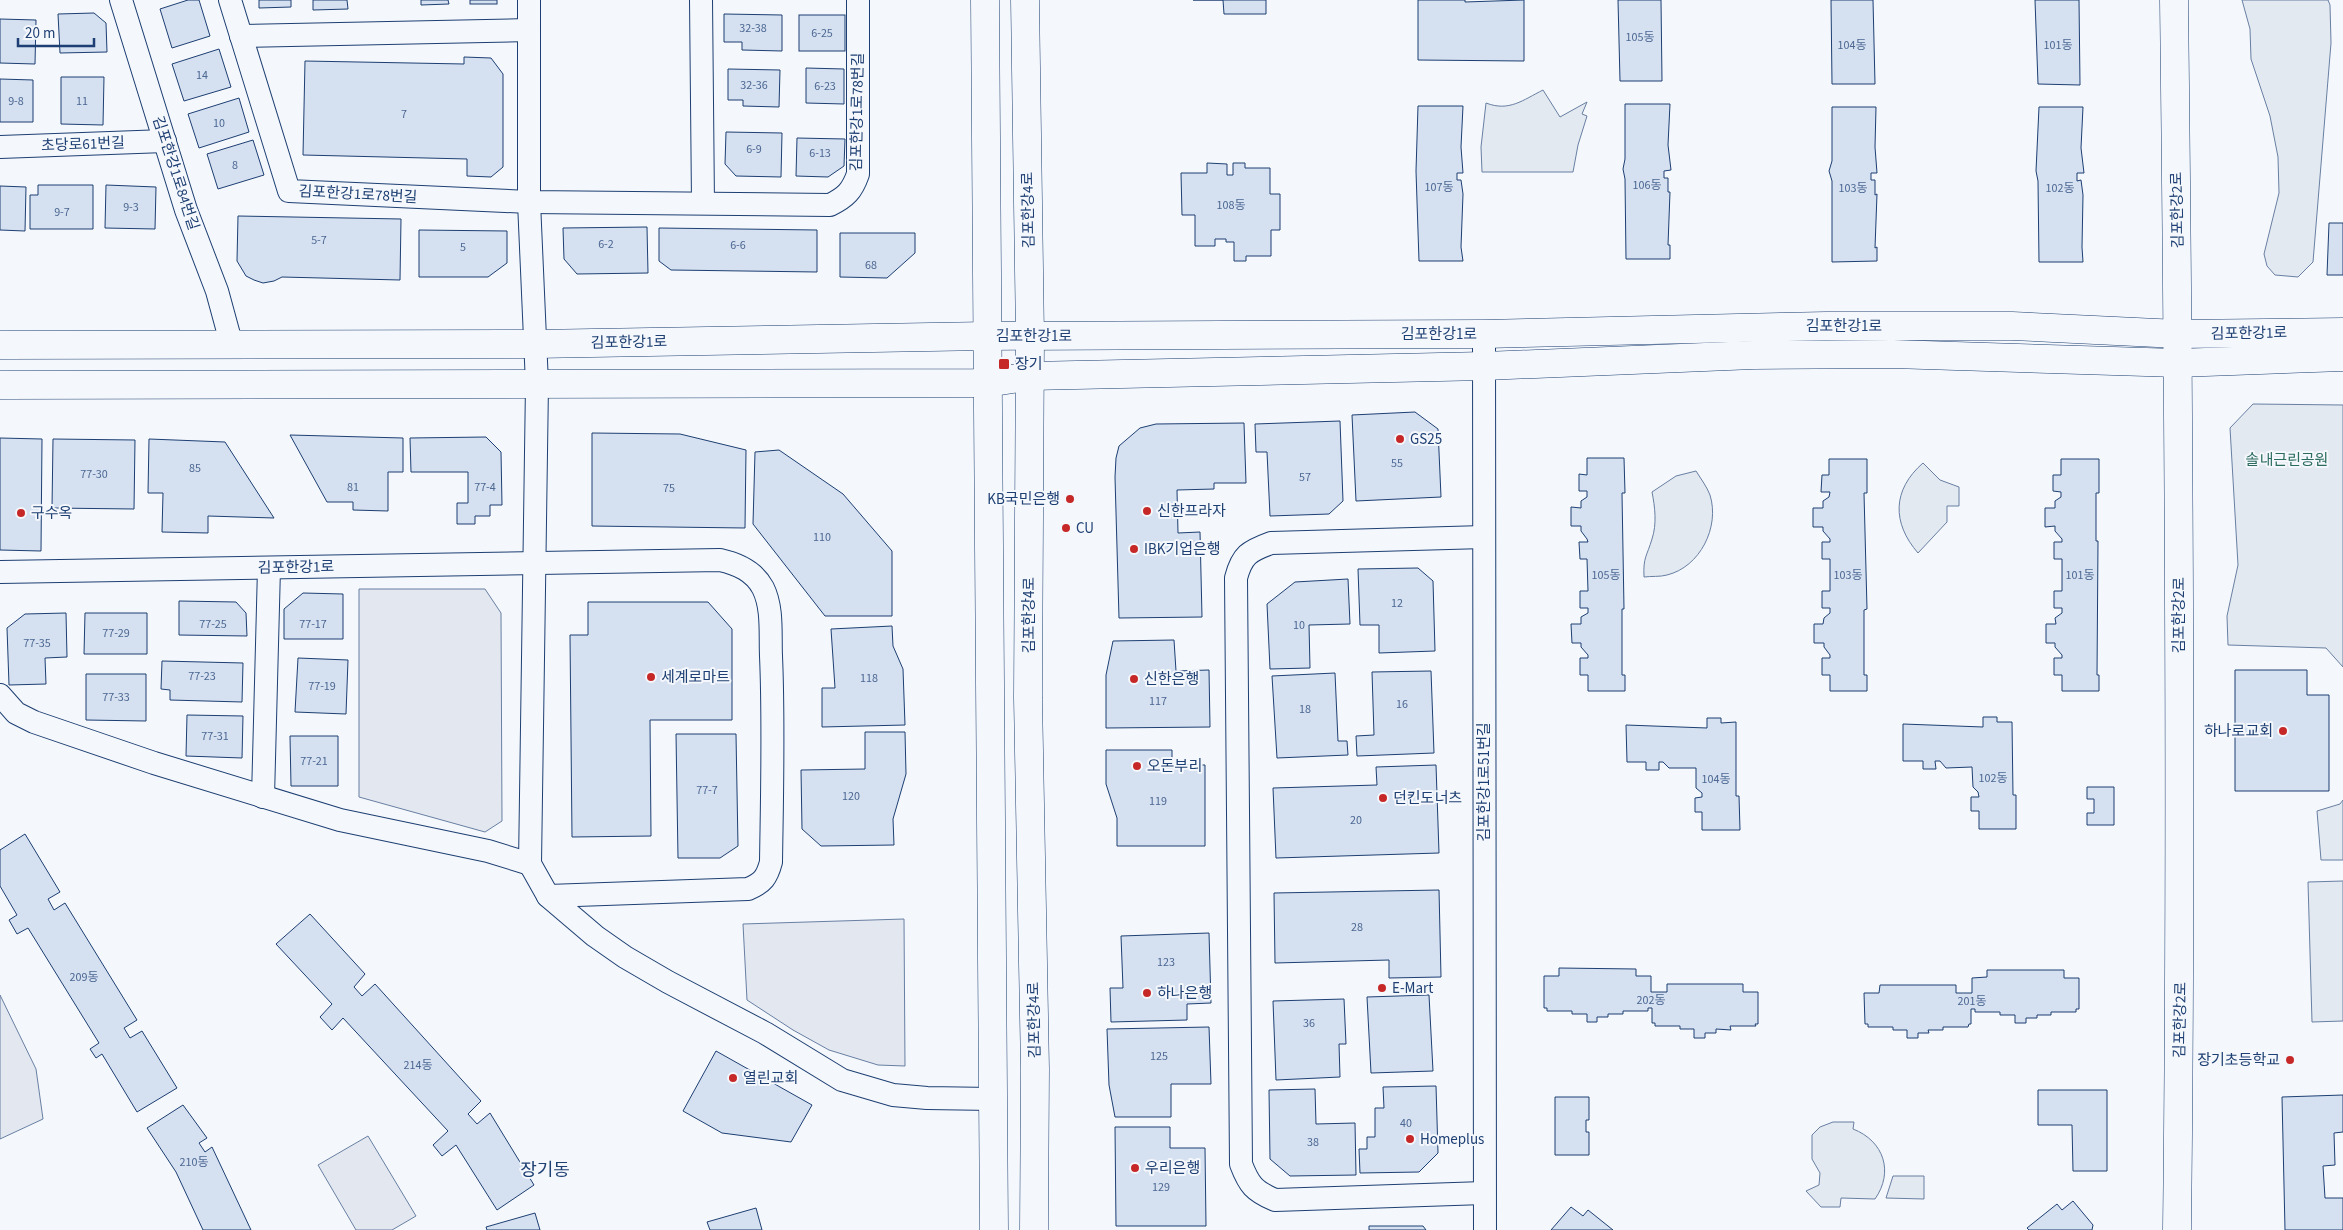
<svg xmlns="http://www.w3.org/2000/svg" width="2343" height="1230" font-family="'Source Sans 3','Noto Sans KR',sans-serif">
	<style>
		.green { fill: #e3e9f0; stroke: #687fa3 }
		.parking { fill: #e3e8f0; stroke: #687fa3 }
		.building { fill: #d5e0f0; stroke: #1d3f73 }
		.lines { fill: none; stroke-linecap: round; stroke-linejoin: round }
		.minor-casing { stroke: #1d3f73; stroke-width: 24 }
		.tertiary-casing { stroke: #1d3f73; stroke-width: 29 }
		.minor { stroke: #f4f7fb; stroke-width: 22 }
		.tertiary { stroke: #f4f7fb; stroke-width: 28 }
		.poi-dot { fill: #c62828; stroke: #f4f7fb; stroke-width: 2 }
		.labels { text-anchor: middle; stroke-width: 4; stroke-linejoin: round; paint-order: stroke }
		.number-label { font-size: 12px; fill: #4b6792 }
		.street-label { font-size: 15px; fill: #1d3f73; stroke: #f4f7fb }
		.poi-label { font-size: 15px; fill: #1d3f73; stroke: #f4f7fb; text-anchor: start }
		.park-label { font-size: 15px; fill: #2c6c60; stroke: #f4f7fb }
		.quarter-label { font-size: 18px; fill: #1d3f73; stroke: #f4f7fb }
	</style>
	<rect width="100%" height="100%" fill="#f4f7fb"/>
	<g class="green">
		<polygon points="2242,0 2328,0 2330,5 2331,43 2313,262 2298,277 2275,275 2267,266 2264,254 2279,193 2278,157 2270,116 2251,59 2250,29"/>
		<path d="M1543,90l17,27 27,-15 -5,12 5,2 -9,29 -5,27h-91l-1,-25 5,-44c23,9 37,-3 57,-13z"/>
		<polygon points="2253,404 2343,405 2343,667 2326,648 2228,645 2227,616 2238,565 2230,428"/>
		<path d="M1923,463l17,17 19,7v19h-12v16l-29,31c-26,-30 -26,-63 5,-90z"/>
		<path d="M1696,471c5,8 11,16 14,24 10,32 -10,72 -43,80 -7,2 -16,1 -23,2 -1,-20 3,-21 8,-38 5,-15 3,-32 0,-47l24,-16z"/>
		<polygon points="2343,800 2343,860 2321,860 2317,811 2340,804"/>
		<polygon points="2343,881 2343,1021 2312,1022 2308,882"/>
		<path d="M1833,1122h21l-1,7c31,12 41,43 22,70l-34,-1 -1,9h-19l-15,-16 13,-6 1,-12 -8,-14v-24l8,-8z"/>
		<polygon points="1893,1176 1924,1176 1924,1199 1886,1198"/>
	</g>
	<g class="parking">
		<polygon points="359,589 485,589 501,613 502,821 485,832 359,797"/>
		<polygon points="904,919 905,1066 878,1065 829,1050 793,1030 747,1000 743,924"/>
		<polygon points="0,995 36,1069 43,1119 0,1139"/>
		<polygon points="368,1136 416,1216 392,1230 356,1230 318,1165"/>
	</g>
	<g class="building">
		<polygon points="188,0 199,0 210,36 172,48 160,9"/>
		<polygon points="259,0 291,0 291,7 259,8"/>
		<polygon points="313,0 347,0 348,9 313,10"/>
		<polygon points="421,0 448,0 449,4 421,5"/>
		<rect x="470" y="0" width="27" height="4"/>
		<polygon points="1223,0 1193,0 1266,0 1266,14 1224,14"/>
		<polygon points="1418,0 1465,0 1465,2 1524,0 1524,61 1418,60"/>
		<polygon points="1618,0 1661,0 1662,81 1620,81"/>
		<polygon points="1831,0 1873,0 1875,84 1832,84"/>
		<polygon points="2035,0 2079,0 2080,85 2038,84"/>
		<polygon points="94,13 106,23 107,52 60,53 58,14"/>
		<polygon points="724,14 782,15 782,51 742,50 742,42 724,42"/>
		<rect x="799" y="15" width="46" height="36"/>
		<polygon points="0,19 36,20 35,64 0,63"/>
		<polygon points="219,49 231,87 184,101 172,64"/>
		<polygon points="464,57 491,58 503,74 503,167 491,177 467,176 467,159 303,155 305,61 464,64"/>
		<polygon points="806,68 844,69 844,104 806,103"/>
		<polygon points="728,69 780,70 779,107 743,106 743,100 728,100"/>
		<polygon points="61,77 104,77 103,125 61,124"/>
		<polygon points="0,79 33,80 33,122 0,122"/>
		<polygon points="239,98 249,132 199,148 188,114"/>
		<polygon points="1625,104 1670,104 1668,145 1671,170 1664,171 1664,178 1668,178 1668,192 1670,192 1668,245 1670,245 1670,259 1626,259 1625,179 1623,169 1625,159"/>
		<polygon points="1418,106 1463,106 1461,147 1463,173 1457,173 1457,180 1461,180 1463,194 1461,247 1463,261 1419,261 1416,171"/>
		<polygon points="1832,107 1876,107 1875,147 1877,173 1871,173 1871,180 1875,180 1875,195 1877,194 1875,248 1877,247 1877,261 1832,262 1832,181 1829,171 1832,161"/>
		<polygon points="2039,107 2083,107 2081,148 2084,173 2077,173 2077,181 2081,180 2083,195 2082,247 2083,262 2039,262 2038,181 2036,171"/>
		<polygon points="726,132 782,133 781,177 736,176 725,164"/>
		<polygon points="797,138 845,139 844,166 828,177 796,176"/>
		<polygon points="253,140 264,175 218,189 207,154"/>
		<polygon points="1207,163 1227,164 1227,175 1233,175 1233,163 1245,163 1245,168 1270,168 1270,194 1280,194 1280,230 1271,230 1271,256 1246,256 1246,261 1234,261 1234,242 1226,242 1226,239 1215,239 1215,246 1195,246 1195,215 1182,215 1181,173 1207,173"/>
		<polygon points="38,185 93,185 93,229 30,229 30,195 38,195"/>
		<polygon points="106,185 156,187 155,229 105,228"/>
		<polygon points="0,186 26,187 25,231 0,230"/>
		<polygon points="238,216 401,219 400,280 282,277 274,281 263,283 254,280 246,276 237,261"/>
		<polygon points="2329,223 2343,223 2343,275 2327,275"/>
		<polygon points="647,227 648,273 577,274 564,259 563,228"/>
		<polygon points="659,228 817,230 817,272 671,270 659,261"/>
		<polygon points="419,230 507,231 507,263 488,277 419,277"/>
		<polygon points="840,233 915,233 915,253 887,278 840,277"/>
		<polygon points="1415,412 1438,429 1441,497 1356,501 1352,415"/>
		<polygon points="1340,421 1343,501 1329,514 1270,516 1267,452 1256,452 1255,424"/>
		<polygon points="1244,423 1246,483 1214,483 1214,489 1177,490 1178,533 1200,532 1202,617 1119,618 1115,477 1116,458 1119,446 1140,428 1156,424"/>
		<polygon points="592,433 680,434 746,450 745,528 592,526"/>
		<polygon points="290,435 403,438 403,472 388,472 388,511 353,510 353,502 327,502"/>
		<polygon points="486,437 501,452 502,505 490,505 490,516 475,516 475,524 457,524 457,503 468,503 468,472 411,472 410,438"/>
		<polygon points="0,438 42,439 41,551 0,550"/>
		<polygon points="53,439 135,440 134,509 52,508"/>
		<polygon points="149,439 225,442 274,518 208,516 208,533 162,532 163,493 148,493"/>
		<polygon points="779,450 843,494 892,551 892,616 825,616 753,524 755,452"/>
		<polygon points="1587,458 1624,458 1625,493 1622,493 1624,609 1622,609 1622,675 1625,675 1625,691 1588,691 1588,675 1580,675 1580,658 1588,658 1588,655 1581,647 1581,643 1572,643 1571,624 1581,624 1581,617 1588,613 1588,608 1580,608 1580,591 1588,591 1587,559 1580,559 1579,542 1588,542 1587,539 1581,531 1581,526 1571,526 1571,507 1581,508 1581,501 1587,497 1587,491 1579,491 1579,474 1587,475"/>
		<polygon points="1829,459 1867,459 1867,493 1864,493 1867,609 1864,610 1864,675 1867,675 1867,691 1830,691 1830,675 1822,675 1822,658 1830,658 1830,655 1824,647 1824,643 1814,643 1814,624 1823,624 1824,618 1830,613 1830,608 1822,608 1822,591 1830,591 1830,559 1822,559 1822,542 1830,542 1830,539 1823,531 1823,527 1813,527 1813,508 1823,508 1823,501 1829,497 1830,492 1821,492 1822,475 1829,475"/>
		<polygon points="2061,459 2099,459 2099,493 2096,493 2096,541 2098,541 2097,675 2099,675 2099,691 2062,691 2062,675 2054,675 2054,658 2062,658 2062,655 2055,647 2055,643 2046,643 2046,624 2056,624 2055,618 2062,613 2062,608 2054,608 2054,591 2062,591 2062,559 2054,559 2054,542 2062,542 2062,539 2055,531 2055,526 2045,527 2045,508 2055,508 2055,501 2061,497 2061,492 2053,491 2053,475 2061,475"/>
		<polygon points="1418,568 1433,581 1435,651 1379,653 1379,625 1360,625 1358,569"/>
		<polygon points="1348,579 1350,624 1309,625 1310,668 1270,669 1267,604 1295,582"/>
		<polygon points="303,593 343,594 343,639 284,639 284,609"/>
		<polygon points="179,601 236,602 246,613 247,636 179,635"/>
		<polygon points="588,602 708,602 732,629 732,720 650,720 651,836 572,837 570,635 588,635"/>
		<polygon points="66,613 67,657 45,658 46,684 9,685 7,628 25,614"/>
		<polygon points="85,613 147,613 147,654 84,654"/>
		<polygon points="892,626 893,646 903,669 905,725 822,727 822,688 835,688 831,629"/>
		<polygon points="1174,640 1176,671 1209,670 1210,727 1106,728 1106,675 1113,641"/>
		<polygon points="298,658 348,660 346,714 295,712"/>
		<polygon points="162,661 243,663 242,702 170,700 170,690 161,689"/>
		<polygon points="2235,670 2307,670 2307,695 2329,695 2329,791 2235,791"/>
		<polygon points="1431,671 1434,753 1357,756 1356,736 1374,735 1372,672"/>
		<polygon points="1335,673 1338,741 1347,741 1348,755 1277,758 1272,676"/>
		<polygon points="86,674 146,674 146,721 86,720"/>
		<polygon points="187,715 243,716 242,758 186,756"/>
		<polygon points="1983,717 1997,717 1997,722 2012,722 2013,795 2016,795 2016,829 1979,829 1979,811 1971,811 1971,797 1979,797 1978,792 1973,787 1972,767 1946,768 1940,761 1935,761 1936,769 1923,769 1923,761 1903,761 1903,724 1983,727"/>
		<polygon points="1707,718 1721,718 1721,723 1736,722 1736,796 1739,796 1740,830 1702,830 1702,812 1695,812 1695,798 1702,797 1702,793 1696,788 1696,768 1669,768 1663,762 1659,762 1659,770 1646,770 1646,762 1627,762 1626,725 1707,728"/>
		<polygon points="865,732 905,732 906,774 893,819 894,845 821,846 802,829 801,770 865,769"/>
		<polygon points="676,734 736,734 738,846 720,858 678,858"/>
		<polygon points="290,736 338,736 338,786 291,786"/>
		<polygon points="1106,750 1172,750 1172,765 1205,765 1205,846 1117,846 1117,818 1106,784"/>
		<polygon points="1436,765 1439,853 1276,858 1273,788 1377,785 1376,767"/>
		<polygon points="2087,787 2114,787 2114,825 2087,825 2087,813 2094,813 2094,799 2087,799"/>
		<polygon points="25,834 60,892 48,899 54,910 65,903 137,1020 124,1028 130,1038 142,1031 177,1088 137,1112 102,1054 96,1058 90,1049 99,1043 28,928 17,934 9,920 17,915 0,886 0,850"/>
		<polygon points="1439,890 1441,977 1389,978 1389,960 1275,963 1274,893"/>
		<polygon points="310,914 365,974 354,987 362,996 375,984 481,1101 468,1114 477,1124 490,1113 534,1185 497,1210 456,1145 442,1156 433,1145 448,1131 343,1018 332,1030 320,1017 332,1004 276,944"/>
		<polygon points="1209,933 1211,1003 1187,1004 1187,1020 1111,1022 1110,988 1123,988 1121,936"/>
		<polygon points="1559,968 1636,969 1636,976 1651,976 1651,992 1667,992 1667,984 1743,984 1743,992 1758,992 1758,1024 1755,1024 1756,1026 1730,1026 1731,1030 1716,1029 1716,1033 1705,1033 1705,1038 1694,1038 1694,1029 1680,1029 1680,1026 1655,1026 1655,1023 1652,1023 1652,1008 1648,1008 1648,1011 1623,1011 1623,1014 1608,1014 1608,1017 1597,1017 1597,1022 1587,1022 1587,1014 1572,1014 1572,1011 1547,1011 1547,1008 1544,1008 1544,976 1559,976"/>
		<polygon points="1987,970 2064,970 2064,978 2079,978 2079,1009 2076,1009 2076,1012 2051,1012 2051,1015 2037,1015 2037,1018 2026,1018 2026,1023 2015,1023 2015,1015 2000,1015 2000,1012 1975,1012 1975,1009 1971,1009 1971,1024 1969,1024 1968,1027 1943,1027 1943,1030 1928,1030 1929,1033 1918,1033 1918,1038 1907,1038 1907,1030 1893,1030 1893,1027 1868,1027 1868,1024 1865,1024 1864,993 1879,993 1880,985 1956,985 1956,993 1972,993 1972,978 1987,977"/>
		<polygon points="1429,995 1433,1071 1371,1073 1367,997"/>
		<polygon points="1344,999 1346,1044 1339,1044 1340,1077 1276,1080 1273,1001"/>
		<polygon points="1209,1027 1211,1084 1171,1084 1171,1117 1115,1117 1109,1085 1107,1029"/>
		<polygon points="716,1051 812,1105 791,1142 722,1133 683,1111"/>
		<polygon points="1436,1086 1438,1153 1419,1172 1360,1173 1359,1149 1367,1149 1367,1137 1375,1137 1375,1108 1384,1108 1383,1087"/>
		<polygon points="1315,1089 1316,1124 1355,1123 1356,1175 1290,1176 1270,1159 1269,1090"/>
		<polygon points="2038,1090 2107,1090 2107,1171 2073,1171 2072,1125 2038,1125"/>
		<polygon points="2343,1095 2343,1132 2334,1133 2335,1165 2323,1166 2325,1198 2343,1198 2343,1230 2285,1230 2282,1097"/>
		<polygon points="1555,1097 1589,1097 1589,1120 1586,1120 1586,1132 1589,1132 1589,1155 1555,1155"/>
		<polygon points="183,1105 207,1138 199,1143 205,1152 212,1147 251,1230 203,1230 176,1172 147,1128"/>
		<polygon points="1115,1127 1170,1127 1170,1148 1205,1148 1206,1226 1116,1226"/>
		<polygon points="2073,1201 2093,1225 2092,1230 2029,1230 2027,1228 2057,1204 2062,1210"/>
		<polygon points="1571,1207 1583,1216 1588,1210 1613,1230 1551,1230"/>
		<polygon points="756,1208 762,1230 710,1230 707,1222"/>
		<polygon points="535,1213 540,1230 487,1230 486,1227"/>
		<polygon points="1369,1226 1423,1226 1426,1230 1369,1230"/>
	</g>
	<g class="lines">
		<g class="minor-casing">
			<g id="minor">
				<polyline points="121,0 186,210 217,291 232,346"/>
				<path d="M230,0l59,191 240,11 301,3c16,-8 22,-14 28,-31v-174"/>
				<polyline points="529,0 529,202 537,384 530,864 548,896 595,936 625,957 668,982 765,1033 842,1080 893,1095 927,1098 992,1099"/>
				<polyline points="701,0 703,203"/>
				<polyline points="241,36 529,30"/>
				<polyline points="0,147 165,141"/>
				<polyline points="1484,334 1485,1230"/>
				<path d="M1484,537l-213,6c-22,8 -29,12 -35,35l5,586c8,21 13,27 34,36l209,-7"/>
				<path d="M0,572l720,-12c18,4 34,11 43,28 10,20 7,46 8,68 3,69 1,138 0,206 -4,15 -8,21 -23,27l-200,7"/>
				<polyline points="0,695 16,713 34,722 154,763 340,820 488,851 530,864"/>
				<polyline points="263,797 269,568"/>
			</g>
		</g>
		<g class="tertiary-casing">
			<g id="tertiary">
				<polyline points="985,0 994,1230"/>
				<polyline points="1025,0 1030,337 1028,698 1035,1069 1034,1230"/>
				<path d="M2174,0c5,410 8,820 3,1230"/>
				<polyline points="0,345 535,344 986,336 1484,334 1826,326 2012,326 2178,334 2343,332"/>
				<polyline points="0,385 987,383 1030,376 1485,366 1753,355 1893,354 2178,363 2343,357"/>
			</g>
		</g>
		<use href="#minor" class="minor"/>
		<use href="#tertiary" class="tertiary"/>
	</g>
	<g class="poi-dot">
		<rect x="998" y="358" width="12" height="12" rx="2.5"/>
		<circle cx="1400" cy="439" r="5"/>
		<circle cx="1070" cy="499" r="5"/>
		<circle cx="1147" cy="511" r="5"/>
		<circle cx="21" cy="513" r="5"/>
		<circle cx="1066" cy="528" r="5"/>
		<circle cx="1134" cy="549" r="5"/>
		<circle cx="651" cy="677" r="5"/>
		<circle cx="1134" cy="679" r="5"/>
		<circle cx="2283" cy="731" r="5"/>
		<circle cx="1137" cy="766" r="5"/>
		<circle cx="1383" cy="798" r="5"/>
		<circle cx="1382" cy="988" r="5"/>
		<circle cx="1147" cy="993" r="5"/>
		<circle cx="2290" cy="1060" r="5"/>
		<circle cx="733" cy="1078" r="5"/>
		<circle cx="1410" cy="1139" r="5"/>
		<circle cx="1135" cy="1168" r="5"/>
	</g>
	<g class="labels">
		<g class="number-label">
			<text x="753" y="32">32-38</text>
			<text x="822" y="37">6-25</text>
			<text x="1640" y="41">105동</text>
			<text x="1852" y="49">104동</text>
			<text x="2058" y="49">101동</text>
			<text x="202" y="79">14</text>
			<text x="754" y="89">32-36</text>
			<text x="825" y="90">6-23</text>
			<text x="16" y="105">9-8</text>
			<text x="82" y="105">11</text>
			<text x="404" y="118">7</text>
			<text x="219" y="127">10</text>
			<text x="754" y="153">6-9</text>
			<text x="820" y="157">6-13</text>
			<text x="235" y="169">8</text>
			<text x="1647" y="189">106동</text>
			<text x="1439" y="191">107동</text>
			<text x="1853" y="192">103동</text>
			<text x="2060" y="192">102동</text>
			<text x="1231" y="209">108동</text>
			<text x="131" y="211">9-3</text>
			<text x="62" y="216">9-7</text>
			<text x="319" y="244">5-7</text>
			<text x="606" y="248">6-2</text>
			<text x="738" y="249">6-6</text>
			<text x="463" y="251">5</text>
			<text x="871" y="269">68</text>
			<text x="1397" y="467">55</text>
			<text x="195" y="472">85</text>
			<text x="94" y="478">77-30</text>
			<text x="1305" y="481">57</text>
			<text x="353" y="491">81</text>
			<text x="485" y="491">77-4</text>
			<text x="669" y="492">75</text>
			<text x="822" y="541">110</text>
			<text x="1606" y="579">105동</text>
			<text x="1848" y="579">103동</text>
			<text x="2080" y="579">101동</text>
			<text x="1397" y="607">12</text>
			<text x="213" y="628">77-25</text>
			<text x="313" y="628">77-17</text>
			<text x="1299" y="629">10</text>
			<text x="116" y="637">77-29</text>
			<text x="37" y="647">77-35</text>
			<text x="202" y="680">77-23</text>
			<text x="869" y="682">118</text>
			<text x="322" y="690">77-19</text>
			<text x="116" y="701">77-33</text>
			<text x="1158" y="705">117</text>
			<text x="1402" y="708">16</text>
			<text x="1305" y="713">18</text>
			<text x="215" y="740">77-31</text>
			<text x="314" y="765">77-21</text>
			<text x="1993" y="782">102동</text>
			<text x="1716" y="783">104동</text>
			<text x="707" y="794">77-7</text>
			<text x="851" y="800">120</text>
			<text x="1158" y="805">119</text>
			<text x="1356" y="824">20</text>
			<text x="1357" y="931">28</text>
			<text x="1166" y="966">123</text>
			<text x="84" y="981">209동</text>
			<text x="1651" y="1004">202동</text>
			<text x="1972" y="1005">201동</text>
			<text x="1309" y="1027">36</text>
			<text x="1159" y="1060">125</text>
			<text x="418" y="1069">214동</text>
			<text x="1406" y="1127">40</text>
			<text x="1313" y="1146">38</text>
			<text x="194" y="1166">210동</text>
			<text x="1161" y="1191">129</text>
		</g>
		<g class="street-label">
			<text transform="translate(857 112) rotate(-89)" y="5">김포한강1로78번길</text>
			<text transform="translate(83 144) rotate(-2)" y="5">초당로61번길</text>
			<text transform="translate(176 173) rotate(72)" y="5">김포한강1로84번길</text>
			<text transform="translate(358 194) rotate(3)" y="5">김포한강1로78번길</text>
			<text transform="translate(1028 210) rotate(-91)" y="5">김포한강4로</text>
			<text transform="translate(2177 210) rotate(-91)" y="5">김포한강2로</text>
			<text x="1844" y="331">김포한강1로</text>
			<text transform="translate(2249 333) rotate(-1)" y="5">김포한강1로</text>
			<text x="1439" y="339">김포한강1로</text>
			<text x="1034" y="341">김포한강1로</text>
			<text transform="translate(629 342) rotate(-1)" y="5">김포한강1로</text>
			<text transform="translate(296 567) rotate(-1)" y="5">김포한강1로</text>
			<text transform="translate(1029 615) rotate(-90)" y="5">김포한강4로</text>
			<text transform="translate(2179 615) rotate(-90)" y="5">김포한강2로</text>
			<text transform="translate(1484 782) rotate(-90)" y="5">김포한강1로51번길</text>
			<text transform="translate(1034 1020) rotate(-91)" y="5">김포한강4로</text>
			<text transform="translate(2180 1020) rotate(-89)" y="5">김포한강2로</text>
		</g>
		<g class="poi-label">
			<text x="1015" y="369">장기</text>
			<text x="1410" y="444">GS25</text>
			<text x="1060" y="504" text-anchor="end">KB국민은행</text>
			<text x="1157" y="516">신한프라자</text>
			<text x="31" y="518">구수옥</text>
			<text x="1076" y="533">CU</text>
			<text x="1144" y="554">IBK기업은행</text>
			<text x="661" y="682">세계로마트</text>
			<text x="1144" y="684">신한은행</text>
			<text x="2273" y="736" text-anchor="end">하나로교회</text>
			<text x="1147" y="771">오돈부리</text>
			<text x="1393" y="803">던킨도너츠</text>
			<text x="1392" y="993">E-Mart</text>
			<text x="1157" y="998">하나은행</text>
			<text x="2280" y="1065" text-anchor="end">장기초등학교</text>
			<text x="743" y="1083">열린교회</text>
			<text x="1420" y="1144">Homeplus</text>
			<text x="1145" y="1173">우리은행</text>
		</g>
		<g class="park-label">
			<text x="2287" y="465">솔내근린공원</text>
		</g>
		<g class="quarter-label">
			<text x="545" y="1176">장기동</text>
		</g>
	</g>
	<path d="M18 38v8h76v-8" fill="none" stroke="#1d3f73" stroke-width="2.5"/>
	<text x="25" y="38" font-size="15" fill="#1d3f73" stroke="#f4f7fb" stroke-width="4" paint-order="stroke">20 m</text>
</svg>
